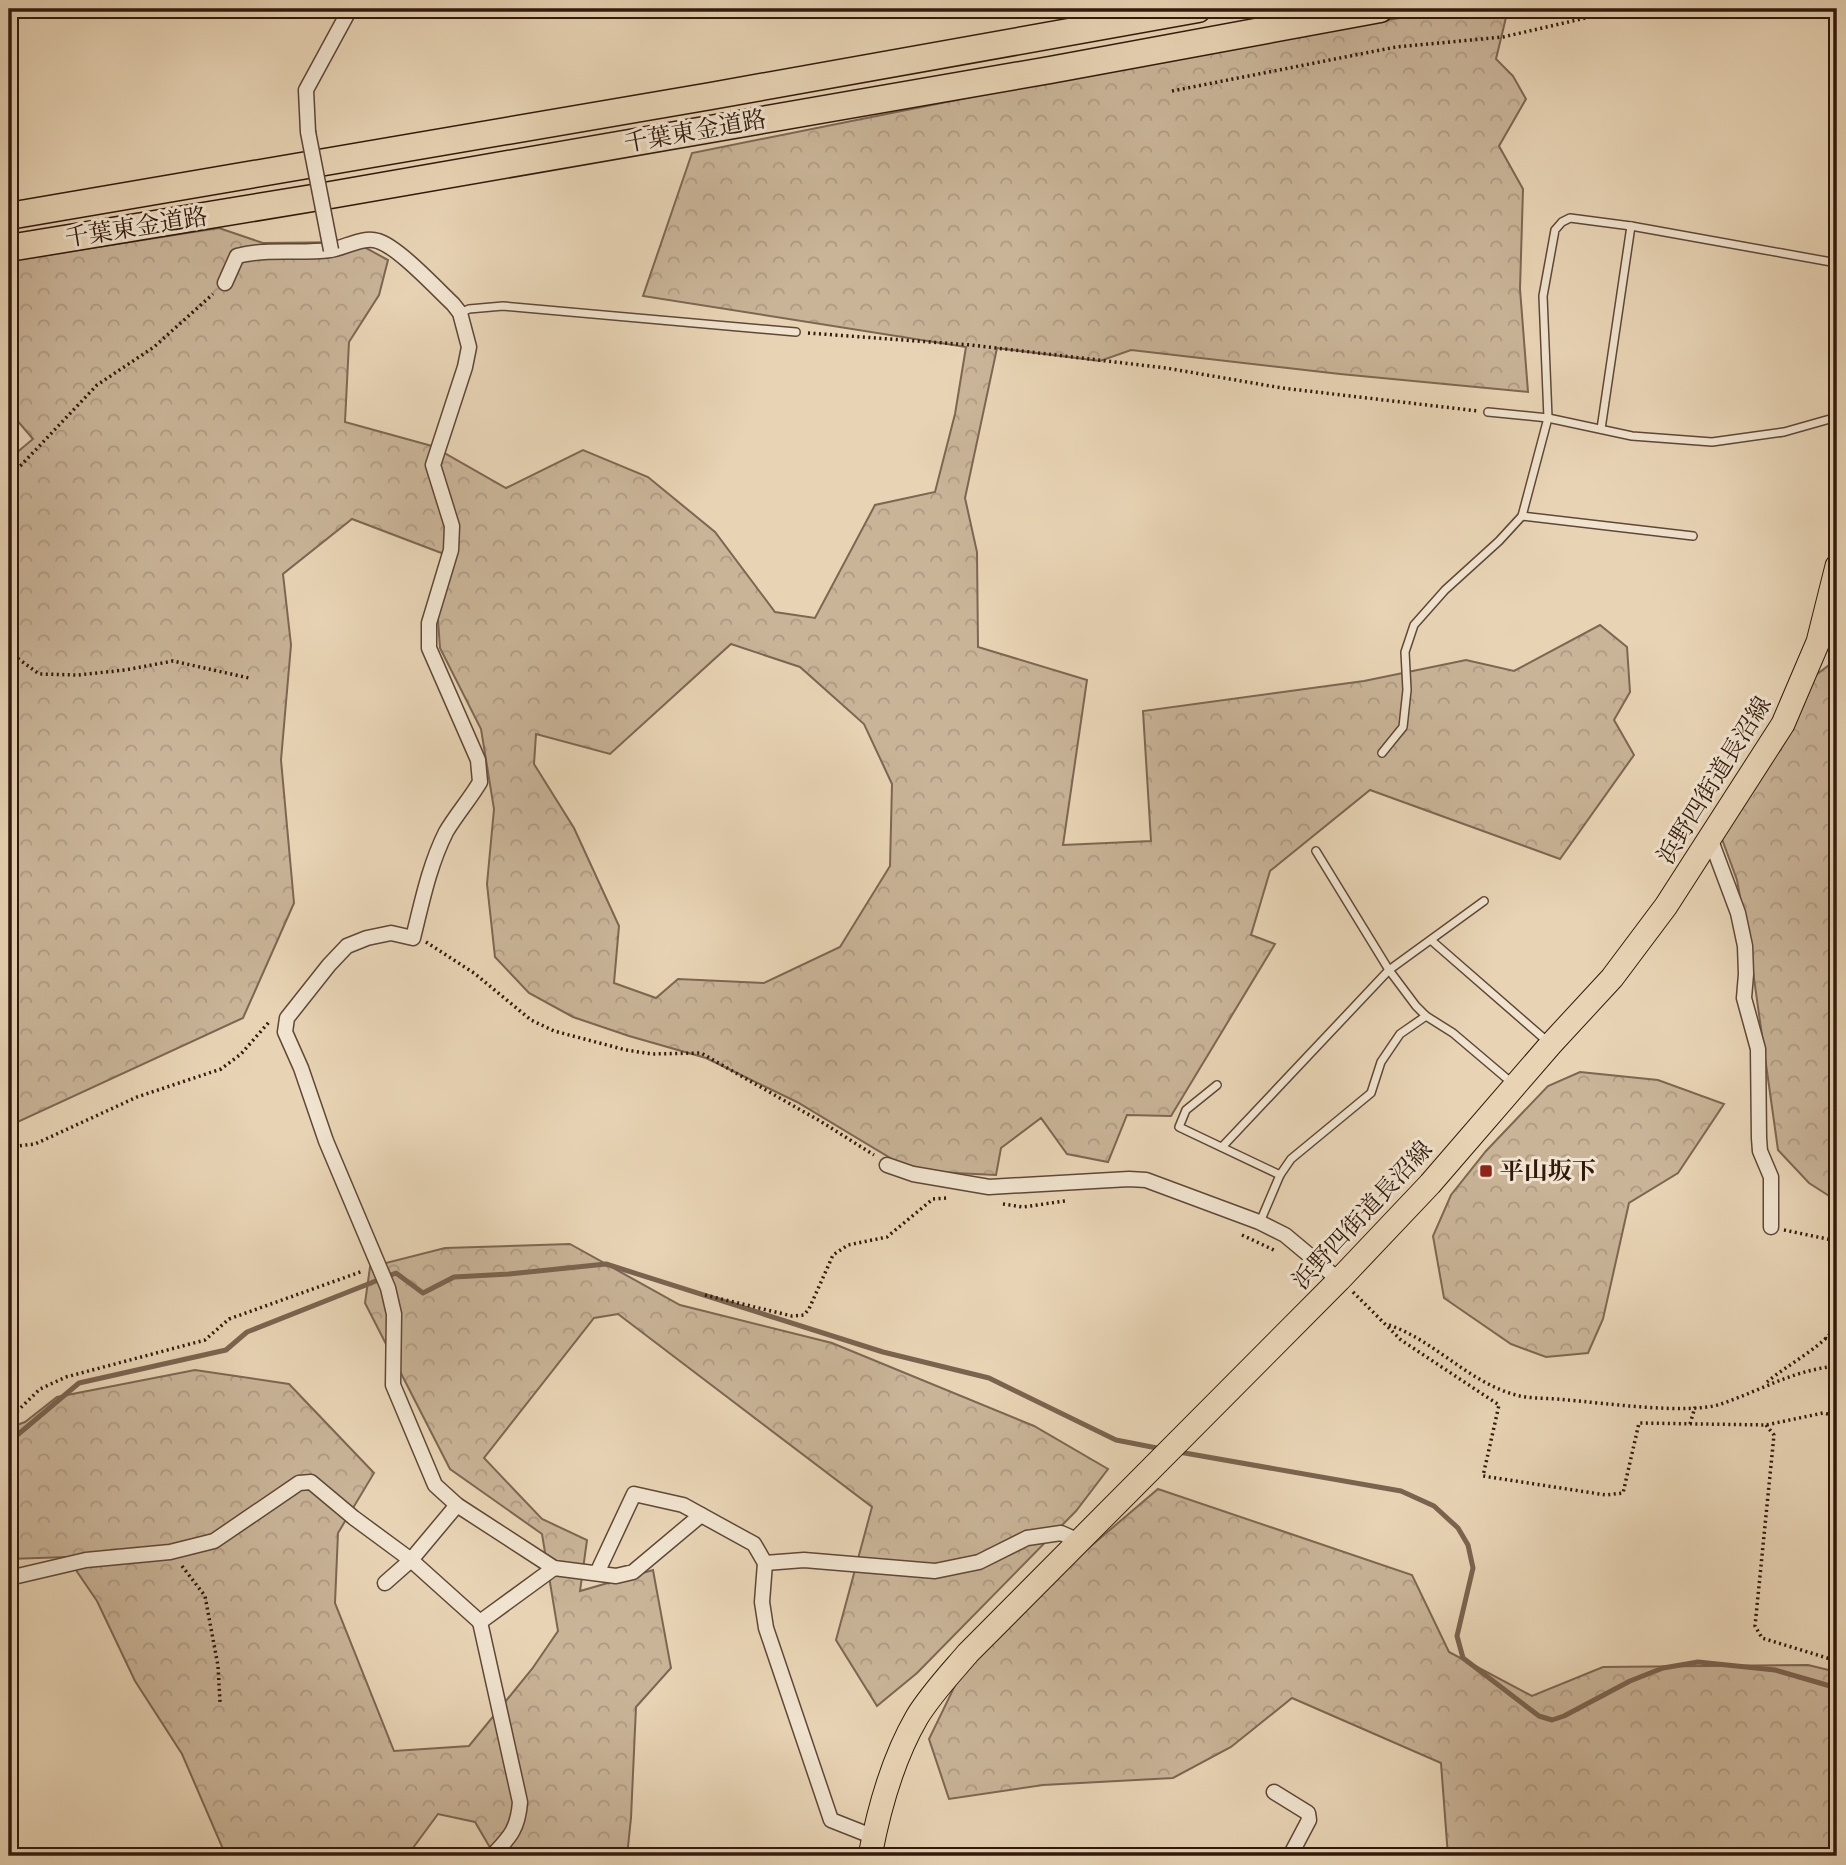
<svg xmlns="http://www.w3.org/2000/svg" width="1846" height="1865" font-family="'Gentium Book Plus','Noto Serif JP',serif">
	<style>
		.forest { fill: url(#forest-crowns); stroke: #7d6652; stroke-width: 2; fill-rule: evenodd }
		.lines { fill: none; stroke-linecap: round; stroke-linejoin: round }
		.stream { stroke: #7a634f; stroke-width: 5 }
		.lane-casing { stroke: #5f4836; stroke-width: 10 }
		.street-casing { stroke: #5f4836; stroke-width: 17 }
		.primary-casing { stroke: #31190c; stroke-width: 25 }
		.highway-casing { stroke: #31190c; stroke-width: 29 }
		.path { stroke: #31190c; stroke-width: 3.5; stroke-dasharray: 2 3.5; stroke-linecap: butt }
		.lane { stroke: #f0e3cf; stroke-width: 7 }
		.street { stroke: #f0e3cf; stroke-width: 14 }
		.primary { stroke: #e8d4b5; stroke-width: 23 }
		.highway { stroke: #e8d4b5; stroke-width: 26 }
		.street-bridge-casing { stroke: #5f4836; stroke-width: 17; stroke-linecap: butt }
		.street-bridge { stroke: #f0e3cf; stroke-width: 14 }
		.poi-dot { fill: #8f2418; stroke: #f0e3cf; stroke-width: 2.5 }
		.labels { text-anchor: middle; stroke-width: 6; stroke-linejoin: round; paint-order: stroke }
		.street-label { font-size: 24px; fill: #31190c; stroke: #f0e3cf }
		.poi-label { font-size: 24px; font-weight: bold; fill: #31190c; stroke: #f0e3cf; text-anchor: start }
	</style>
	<defs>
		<pattern id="forest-crowns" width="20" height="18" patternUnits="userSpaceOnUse" patternTransform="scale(1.75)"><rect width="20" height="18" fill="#c9b498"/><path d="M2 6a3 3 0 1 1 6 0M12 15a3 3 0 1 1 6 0" fill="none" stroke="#ad9a82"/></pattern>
	</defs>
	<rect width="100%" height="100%" fill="#e8d4b5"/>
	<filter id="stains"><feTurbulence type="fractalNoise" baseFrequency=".00286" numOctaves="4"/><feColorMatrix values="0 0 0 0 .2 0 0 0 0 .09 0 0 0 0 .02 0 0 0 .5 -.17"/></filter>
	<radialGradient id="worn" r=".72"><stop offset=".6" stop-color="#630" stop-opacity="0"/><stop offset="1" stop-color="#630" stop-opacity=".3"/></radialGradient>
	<g class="forest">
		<path d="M1459,9h49l-12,50 17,17 13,23 -27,47 24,43 -3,100 8,103 -188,-18 -209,-24 -31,11 -103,-13 -32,150 12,54 1,95 109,33 -24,165 88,-4 -8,-130 221,-30 102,-21 48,11 86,-46 27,22 3,45 -16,28 20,35 -74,104 -190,-69 -100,81 -19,64 24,9 -104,172 -44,-1 -19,47 -41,-8 -26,-36 -40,30 -5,27 -84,-4 -115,-69 -91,-44 -77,-22 -56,-19 -44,-24 -34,-36 -8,-73 7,-75 -13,-80 -41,-81 -4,-56 8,-38 -92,-35 -69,55 8,71 -10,115 13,143 -51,115 -234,108v-667l24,-20 -24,-28v-150l210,-33 44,15 92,-1 33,18 -9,35 -30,47 -4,80 87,24 74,42 77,-38 65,27 67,55 60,80 40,6 60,-113 60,-13 20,-78 11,-67 -323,-51 49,-143 414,-83 64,-17zM731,644l69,23 64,57 28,60 -2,82 -50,81 -76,36 -86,-4 -22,19 -42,-15 5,-57 -45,-98 -40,-64 2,-30 74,20z"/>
		<polygon points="1837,659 1837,1201 1809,1183 1778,1150 1751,957 1737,880 1722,839 1812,678"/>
		<polygon points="1580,1072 1658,1080 1724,1104 1678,1173 1629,1203 1603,1319 1588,1353 1546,1357 1511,1344 1444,1298 1433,1236 1451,1195 1486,1151 1548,1086"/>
		<polygon points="570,1244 680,1305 832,1343 1034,1426 1108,1469 1076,1511 917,1673 877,1706 836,1640 872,1507 618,1314 594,1318 484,1458 542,1519 587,1540 580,1591 653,1570 671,1668 636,1707 631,1818 627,1856 495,1856 475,1822 438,1814 407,1856 226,1856 182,1754 135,1681 97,1601 67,1557 9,1559 9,1428 25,1422 57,1397 195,1370 289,1384 374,1473 338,1533 335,1603 394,1751 469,1746 532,1669 558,1631 542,1534 450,1469 365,1303 370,1267 445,1248"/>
		<polygon points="1158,1489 1412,1575 1449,1652 1532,1696 1603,1667 1808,1665 1837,1672 1837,1856 1448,1856 1441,1763 1292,1698 1231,1747 1173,1778 1043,1785 949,1799 929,1739 963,1669 1011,1614"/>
	</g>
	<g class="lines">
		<g class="stream">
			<polyline points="9,1442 79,1383 226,1350 247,1332 396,1273 423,1293 454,1277 509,1274 606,1264 883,1352 989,1378 1116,1440 1162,1449"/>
			<polyline points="1179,1452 1401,1491 1434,1506 1458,1528 1468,1545 1473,1568 1457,1636 1463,1658 1539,1716 1552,1720 1564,1716 1630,1681 1663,1668 1698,1662 1775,1670 1837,1688"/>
		</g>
		<g class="lane-casing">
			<g id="lane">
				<polyline points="460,313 469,309 503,306 796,332"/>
				<polyline points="1488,412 1548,418 1632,436 1712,442 1784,432 1837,417"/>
				<polyline points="1601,429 1631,226"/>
				<polyline points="1522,516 1693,536"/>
				<polyline points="1382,753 1403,727 1407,690 1405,652 1414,625 1445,590 1499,541 1522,516 1548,418 1543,296 1555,230 1562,222 1570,218 1631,226 1837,263"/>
				<polyline points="1316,851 1389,970 1416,1006 1426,1016 1453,1033 1512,1083"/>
				<polyline points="1432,941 1548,1042"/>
				<polyline points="1217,1085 1186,1110 1179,1127 1280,1175"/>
				<polyline points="1222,1147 1389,970 1484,901"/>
				<polyline points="1260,1222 1280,1175 1291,1159 1371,1093 1381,1062 1400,1034 1426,1016"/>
			</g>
		</g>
		<g class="street-casing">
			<g id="street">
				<polyline points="308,132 306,90 350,9"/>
				<path d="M225,283l12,-27c31,-8 62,-2 93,-6 15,-2 33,-14 48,-9 20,6 58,47 75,63l7,9 9,34 -4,20 -32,98 19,61 -1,24 -22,73v25l49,112 2,22c-10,17 -24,33 -34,50 -17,34 -24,70 -33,106l-22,-5 -24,5 -20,8 -18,19 -42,53 -2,14 16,36 25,73 62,147 6,26 -1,71 42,100 22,20 97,63 62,8 17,-4 68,-57"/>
				<polyline points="1710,838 1738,913 1745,946 1746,974 1744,998 1758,1049 1759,1138 1760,1151 1771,1177 1771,1227"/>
				<polyline points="887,1165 913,1174 989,1187 1129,1179 1146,1180 1259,1222 1285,1235 1339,1280"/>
				<polyline points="765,1563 804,1560 935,1571 979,1562 1027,1538 1061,1533 1079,1541"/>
				<polyline points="597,1573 634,1494 683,1505 754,1544 765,1563 762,1602 766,1628 831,1820 874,1837"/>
				<polyline points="9,1578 86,1560 170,1552 214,1541 299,1483 311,1482 354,1518 411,1560 480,1622"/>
				<polyline points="385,1583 411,1560 457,1505"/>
				<polyline points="1274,1792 1308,1813 1309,1820 1290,1856"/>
				<polyline points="9,1851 16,1856"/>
				<path d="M492,1856c18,-19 26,-27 28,-54l-40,-180 74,-54"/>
			</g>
		</g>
		<g class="primary-casing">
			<path id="primary" d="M870,1856c9,-48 22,-96 47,-139 14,-23 34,-44 51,-64l371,-373 91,-96 121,-140 61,-66 54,-72 117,-182 35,-82 19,-76"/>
		</g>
		<g class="highway-casing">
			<g id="highway">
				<polyline points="9,216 711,96 1198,9"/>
				<polyline points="9,248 319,197 1050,70 1380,9"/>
			</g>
		</g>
		<g class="path">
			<polyline points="1172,91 1396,47 1503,37 1625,9"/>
			<polyline points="808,333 971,345 1166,368 1282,388 1478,411"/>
			<polyline points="9,478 97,385 154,347 213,294"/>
			<polyline points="9,652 39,674 78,675 125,670 173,661 249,678"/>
			<polyline points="426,942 474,973 531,1020 554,1031 626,1050 652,1054 701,1053 820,1121 874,1155"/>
			<polyline points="9,1147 35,1144 137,1097 221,1069 241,1054 269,1022"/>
			<polyline points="1003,1204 1023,1207 1065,1201"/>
			<polyline points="1784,1230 1837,1241"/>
			<polyline points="1242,1235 1276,1251"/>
			<polyline points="1353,1292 1401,1340 1499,1405 1483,1476 1606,1495 1623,1493 1639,1423 1766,1425 1823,1413 1837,1416"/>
			<polyline points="705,1295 792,1316 804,1315 809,1309 833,1255 848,1245 887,1237 933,1199 947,1198"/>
			<path d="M1389,1325c47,16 82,60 131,71 15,3 32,2 47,4 38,3 121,15 154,4 41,-14 72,-34 116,-38"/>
			<polyline points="1825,1338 1837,1345"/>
			<path d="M1767,1382c21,-18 56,-35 70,-57"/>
			<polyline points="9,1419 40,1389 66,1377 205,1340 229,1319 363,1271"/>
			<polyline points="1690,1424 1695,1407"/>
			<polyline points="1766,1425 1774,1435 1755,1626 1762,1638 1837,1661"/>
			<polyline points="182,1566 205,1596 218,1666 220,1702"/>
		</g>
		<use href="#lane" class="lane"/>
		<use href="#street" class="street"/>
		<use href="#primary" class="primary"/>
		<use href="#highway" class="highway"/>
		<g class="street-bridge-casing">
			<polyline id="street-bridge" points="308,132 331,250"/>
		</g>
		<use href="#street-bridge" class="street-bridge"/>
	</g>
	<rect class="poi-dot" x="1479" y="1164" width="14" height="14" rx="3.5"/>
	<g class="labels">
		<g class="street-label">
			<text transform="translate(695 131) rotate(-10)" y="8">千葉東金道路</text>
			<text transform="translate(136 227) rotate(-9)" y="8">千葉東金道路</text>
			<text transform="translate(1714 780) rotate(-58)" y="8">浜野四街道長沼線</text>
			<text transform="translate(1362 1215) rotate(-47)" y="8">浜野四街道長沼線</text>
		</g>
		<g class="poi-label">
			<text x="1500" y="1179">平山坂下</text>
		</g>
	</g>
	<rect width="1846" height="1865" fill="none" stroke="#e8d4b5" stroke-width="35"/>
	<rect x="10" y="10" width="1825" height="1844" fill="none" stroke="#31190c" stroke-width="3.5"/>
	<rect x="18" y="18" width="1811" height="1830" fill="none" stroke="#31190c" stroke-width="2"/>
	<rect width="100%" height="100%" filter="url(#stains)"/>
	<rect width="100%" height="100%" fill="url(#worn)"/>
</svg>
